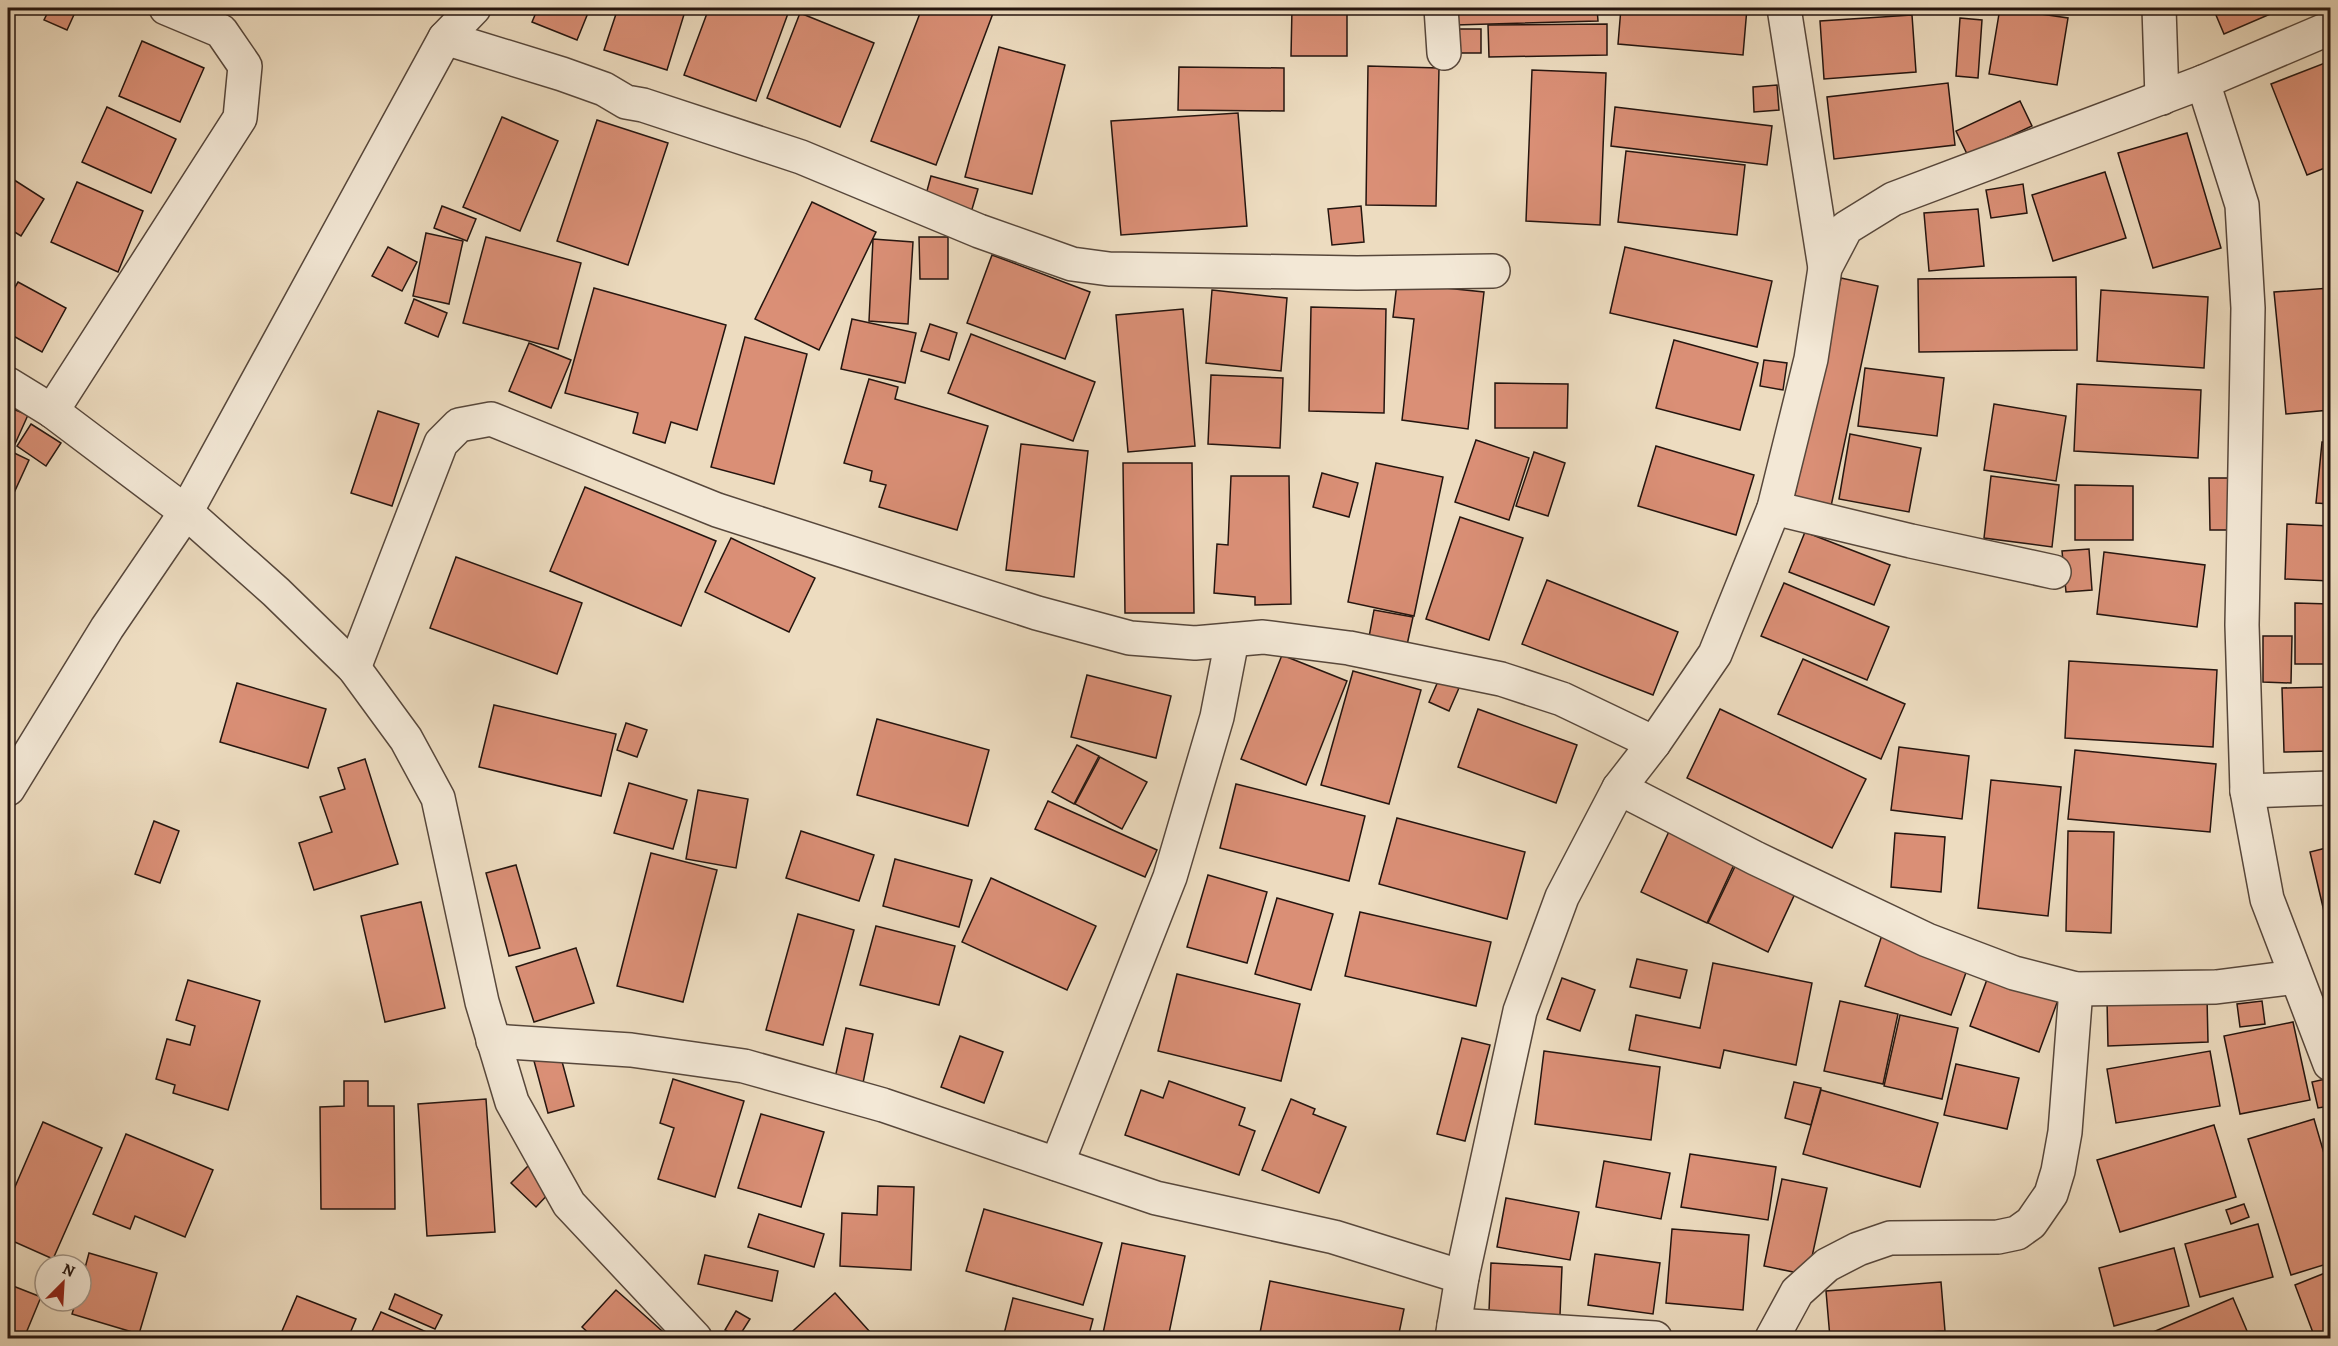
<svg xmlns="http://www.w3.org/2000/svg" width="2338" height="1346" font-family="Alegreya,serif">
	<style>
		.building { fill: #da8f76; stroke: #25150f; stroke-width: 1.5 }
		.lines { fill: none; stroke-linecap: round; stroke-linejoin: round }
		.street-casing { stroke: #57473b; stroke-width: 36 }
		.street { stroke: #f3e8d6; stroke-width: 33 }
	</style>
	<rect width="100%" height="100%" fill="#eddcc0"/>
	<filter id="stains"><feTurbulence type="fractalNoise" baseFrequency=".00333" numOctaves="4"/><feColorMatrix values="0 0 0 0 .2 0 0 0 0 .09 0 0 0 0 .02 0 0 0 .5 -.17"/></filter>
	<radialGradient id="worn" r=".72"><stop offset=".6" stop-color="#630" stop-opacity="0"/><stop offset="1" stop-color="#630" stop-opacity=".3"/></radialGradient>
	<g class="building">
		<polygon points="50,8 77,8 67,30 44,20"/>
		<polygon points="538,8 590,8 577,40 532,22"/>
		<polygon points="618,8 686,8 667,70 604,50"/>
		<polygon points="709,8 790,8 756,101 684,75"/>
		<polygon points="922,8 995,8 936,165 871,141"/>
		<polygon points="1047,8 1072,8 1070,14"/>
		<polygon points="1292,8 1347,8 1347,56 1291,56"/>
		<polygon points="1455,8 1597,8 1598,21 1455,25"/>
		<polygon points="1621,8 1747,8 1743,55 1618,44"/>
		<polygon points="2000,8 2068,18 2057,85 1989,74"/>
		<polygon points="2213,8 2281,8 2282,9 2224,34"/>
		<polygon points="800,13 874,43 840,127 767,98"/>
		<polygon points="1912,15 1916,72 1824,79 1820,21"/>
		<polygon points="1960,18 1982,20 1978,78 1956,76"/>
		<polygon points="1607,24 1607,55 1489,57 1488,25"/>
		<rect x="1457" y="29" width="24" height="24"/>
		<polygon points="142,41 204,68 180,122 119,96"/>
		<polygon points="999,47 1065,65 1032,194 965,177"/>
		<polygon points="2330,61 2330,166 2307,175 2271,84"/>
		<polygon points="1368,66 1439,68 1436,206 1366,205"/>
		<polygon points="1179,67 1284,68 1284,111 1178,110"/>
		<polygon points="1532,70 1606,73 1600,225 1526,221"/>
		<polygon points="1948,83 1955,145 1834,159 1827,97"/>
		<polygon points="1777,85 1779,110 1754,112 1753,87"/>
		<polygon points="2020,101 2032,126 1968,156 1956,131"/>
		<polygon points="107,107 176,139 151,193 82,162"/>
		<polygon points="1615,107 1772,126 1767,165 1611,146"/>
		<polygon points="1238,113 1247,226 1121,235 1111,121"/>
		<polygon points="502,117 558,141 520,231 463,207"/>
		<polygon points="597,120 668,143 628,265 557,241"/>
		<polygon points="2187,133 2221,248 2153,268 2118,153"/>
		<polygon points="1626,151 1745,165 1737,235 1618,222"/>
		<polygon points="2105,172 2126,238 2053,261 2032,195"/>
		<polygon points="8,176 44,199 21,236 8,228"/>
		<polygon points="931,176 978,189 970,216 924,202"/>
		<polygon points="77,182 143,211 118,272 51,242"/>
		<polygon points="2023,184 2027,213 1991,218 1986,190"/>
		<polygon points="812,202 876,232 819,350 755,319"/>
		<polygon points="442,206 476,219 467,241 434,228"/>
		<polygon points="1361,206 1364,242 1332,245 1328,209"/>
		<polygon points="1978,209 1984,266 1929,271 1924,213"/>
		<polygon points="426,233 463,241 449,304 413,296"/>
		<polygon points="486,237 581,263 558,349 463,323"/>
		<polygon points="919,237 948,237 948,279 920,279"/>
		<polygon points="873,239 913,242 908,324 869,321"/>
		<polygon points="388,247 417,262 402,291 372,276"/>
		<polygon points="1625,247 1772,281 1757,347 1610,313"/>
		<polygon points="992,255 1090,292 1065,359 967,323"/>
		<polygon points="2076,277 2077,350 1919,352 1918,279"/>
		<polygon points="1841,278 1878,286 1830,511 1793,503"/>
		<polygon points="18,282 66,308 42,352 8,333 8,299"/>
		<polygon points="1397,283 1484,292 1468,429 1402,420 1414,319 1393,317"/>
		<polygon points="594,288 726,325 697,430 671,422 665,443 633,433 638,413 565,393"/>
		<polygon points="2330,288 2330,410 2286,414 2274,292"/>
		<polygon points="1212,290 1287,298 1281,371 1206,363"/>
		<polygon points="2101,290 2208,297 2204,368 2097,361"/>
		<polygon points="414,299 447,313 438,337 405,323"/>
		<polygon points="1311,307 1386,309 1384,413 1309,411"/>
		<polygon points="1183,309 1195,446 1128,452 1116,315"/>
		<polygon points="852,319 916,333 905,383 841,369"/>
		<polygon points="930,324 957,333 949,360 921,351"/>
		<polygon points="971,334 1095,382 1073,441 948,393"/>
		<polygon points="745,337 807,354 774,484 711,467"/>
		<polygon points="1674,340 1758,363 1740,430 1656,408"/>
		<polygon points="529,343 571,360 551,408 509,391"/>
		<polygon points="1764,360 1787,363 1783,390 1760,386"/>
		<polygon points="1865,368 1944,378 1937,436 1858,426"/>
		<polygon points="1211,375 1283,378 1280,448 1208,444"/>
		<polygon points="869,379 898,387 895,399 988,426 957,530 879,507 886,485 870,481 872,471 844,463"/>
		<polygon points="1495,383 1568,384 1567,428 1495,428"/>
		<polygon points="2077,384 2201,390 2198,458 2074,451"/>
		<polygon points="1994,404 2066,416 2056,481 1984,470"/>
		<polygon points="13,409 28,415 15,444 8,440 8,422"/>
		<polygon points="378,411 419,424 392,506 351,493"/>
		<polygon points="31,424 61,443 46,466 17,446"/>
		<polygon points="1850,434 1921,448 1909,512 1839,499"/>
		<polygon points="1476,440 1529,458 1509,520 1455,502"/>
		<polygon points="2322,442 2330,443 2330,504 2316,503"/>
		<polygon points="1021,444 1088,451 1074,577 1006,570"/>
		<polygon points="1656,446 1754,475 1736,535 1638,506"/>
		<polygon points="8,450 29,460 8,506"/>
		<polygon points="1534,452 1565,463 1548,516 1516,506"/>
		<polygon points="1123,463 1192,463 1194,613 1125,613"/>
		<polygon points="1376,463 1443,477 1414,616 1348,602"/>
		<polygon points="1322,473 1358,483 1349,517 1313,507"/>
		<polygon points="1231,476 1289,476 1291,604 1255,605 1255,597 1214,593 1217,544 1228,545"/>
		<polygon points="1991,476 2059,485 2052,547 1984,538"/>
		<polygon points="2209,478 2229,478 2230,530 2210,530"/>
		<polygon points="2075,485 2133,486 2133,540 2075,540"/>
		<polygon points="585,487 716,541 681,626 550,571"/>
		<polygon points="1460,517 1523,538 1489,640 1426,619"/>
		<polygon points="2287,524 2330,526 2330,581 2285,579"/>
		<polygon points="1805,532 1890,565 1874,605 1789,572"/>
		<polygon points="731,538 815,578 789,632 705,592"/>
		<polygon points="2089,549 2092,590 2066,592 2062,551"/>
		<polygon points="2104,552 2205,565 2197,627 2097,614"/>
		<polygon points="456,557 582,603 557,674 430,628"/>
		<polygon points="1547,580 1678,632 1653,695 1522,644"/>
		<polygon points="1784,583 1889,627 1867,680 1761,636"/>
		<polygon points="2295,603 2330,604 2330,664 2295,664"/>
		<polygon points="1374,610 1413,617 1407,645 1369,637"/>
		<polygon points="2263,636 2292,636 2291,683 2263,682"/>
		<polygon points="1282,655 1347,681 1306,785 1241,759"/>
		<polygon points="1803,659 1905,704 1881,759 1778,714"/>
		<polygon points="2069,661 2217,670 2213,747 2065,738"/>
		<polygon points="1353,671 1421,690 1389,804 1321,785"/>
		<polygon points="1087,675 1171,696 1156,758 1071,737"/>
		<polygon points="1439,679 1459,688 1449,711 1429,702"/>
		<polygon points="237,683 326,709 308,768 220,742"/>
		<polygon points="2330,687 2330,751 2284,752 2282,688"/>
		<polygon points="494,705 616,734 601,796 479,767"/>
		<polygon points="1478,709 1577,745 1556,803 1458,767"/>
		<polygon points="1720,709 1866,779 1832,848 1687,778"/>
		<polygon points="877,719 989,750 968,826 857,795"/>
		<polygon points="626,723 647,730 637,757 617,750"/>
		<polygon points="1077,745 1099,756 1074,804 1052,792"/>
		<polygon points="1899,747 1969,756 1962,819 1891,810"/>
		<polygon points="2075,750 2216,764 2210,832 2068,819"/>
		<polygon points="1100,757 1147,782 1122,829 1075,804"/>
		<polygon points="365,759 398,864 314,890 299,843 332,832 320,797 345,789 338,768"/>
		<polygon points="1991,780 2061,787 2048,916 1978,908"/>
		<polygon points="629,783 687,800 673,849 614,833"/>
		<polygon points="1236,784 1365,816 1349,881 1220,848"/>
		<polygon points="698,790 748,799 736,868 686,859"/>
		<polygon points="1048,801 1157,850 1145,877 1035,829"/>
		<polygon points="1397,818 1525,852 1507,919 1379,884"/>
		<polygon points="154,821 179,831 160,883 135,874"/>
		<polygon points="1672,825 1738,856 1707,923 1641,892"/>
		<polygon points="801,831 874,855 859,901 786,878"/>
		<polygon points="2068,831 2114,832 2111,933 2066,931"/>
		<polygon points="1895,833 1945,837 1941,892 1891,887"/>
		<polygon points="2330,847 2330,937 2310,852"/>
		<polygon points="651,853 717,870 683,1002 617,986"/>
		<polygon points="1740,856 1799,885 1768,952 1708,923"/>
		<polygon points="895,859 972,880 959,927 883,906"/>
		<polygon points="516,865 540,948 509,956 486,873"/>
		<polygon points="1208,875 1267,892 1247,963 1187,947"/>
		<polygon points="991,878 1096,926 1067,990 962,942"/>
		<polygon points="1277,898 1333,914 1311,990 1255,974"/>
		<polygon points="421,902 445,1008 385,1022 361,916"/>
		<polygon points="1360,912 1491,942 1476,1006 1345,976"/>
		<polygon points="798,914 854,930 823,1045 766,1030"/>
		<polygon points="876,926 955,946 939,1005 860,985"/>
		<polygon points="1882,935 1969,964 1951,1015 1865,986"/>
		<polygon points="576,948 594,1003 534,1022 516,967"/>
		<polygon points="1637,959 1687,970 1680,998 1630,987"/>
		<polygon points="1713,963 1812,983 1796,1065 1724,1050 1720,1068 1629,1050 1636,1015 1700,1028"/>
		<polygon points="1177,974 1300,1004 1281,1081 1158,1051"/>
		<polygon points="1989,974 2058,1000 2039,1052 1970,1026"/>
		<polygon points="1562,978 1595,990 1580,1031 1547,1019"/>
		<polygon points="188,980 260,1001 228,1110 173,1093 175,1085 156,1079 167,1039 190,1045 195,1026 176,1020"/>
		<polygon points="2207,997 2208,1042 2108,1046 2107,1000"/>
		<polygon points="1840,1001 1898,1014 1883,1084 1824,1071"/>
		<polygon points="2262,1001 2265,1024 2240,1027 2237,1004"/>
		<polygon points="1900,1015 1958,1028 1942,1099 1884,1086"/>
		<polygon points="2293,1022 2310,1100 2240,1114 2224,1036"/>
		<polygon points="846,1028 873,1034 863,1083 835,1078"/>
		<polygon points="960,1036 1003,1052 984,1103 941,1087"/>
		<polygon points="1462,1038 1490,1045 1465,1141 1437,1134"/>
		<polygon points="1544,1051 1660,1067 1651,1140 1535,1124"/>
		<polygon points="2210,1051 2220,1106 2116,1123 2107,1069"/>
		<polygon points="560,1054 574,1106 548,1113 534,1061"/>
		<polygon points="1956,1064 2019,1078 2007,1129 1944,1115"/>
		<polygon points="2330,1078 2330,1106 2318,1108 2312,1082"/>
		<polygon points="673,1079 744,1101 715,1197 658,1179 674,1128 660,1123"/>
		<polygon points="344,1081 368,1081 368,1106 394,1106 395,1209 321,1209 320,1107 344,1106"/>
		<polygon points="1169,1081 1245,1108 1239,1125 1255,1131 1239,1175 1125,1135 1141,1090 1163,1098"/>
		<polygon points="1794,1082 1821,1088 1811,1125 1785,1118"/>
		<polygon points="1821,1090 1938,1123 1920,1187 1803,1154"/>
		<polygon points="486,1099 495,1232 427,1236 418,1104"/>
		<polygon points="1291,1099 1315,1109 1313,1114 1346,1127 1319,1193 1262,1170"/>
		<polygon points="761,1114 824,1132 801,1207 738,1188"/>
		<polygon points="2314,1119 2330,1174 2330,1263 2291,1275 2248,1139"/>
		<polygon points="43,1122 102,1148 53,1259 8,1239 8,1203"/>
		<polygon points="2214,1125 2236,1197 2120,1232 2097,1160"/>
		<polygon points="126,1134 213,1170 185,1237 135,1216 130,1229 93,1214"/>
		<polygon points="1690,1154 1776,1167 1768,1220 1681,1207"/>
		<polygon points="1604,1161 1670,1173 1661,1219 1596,1207"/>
		<polygon points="529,1165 553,1189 536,1207 511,1183"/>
		<polygon points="1782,1179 1827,1188 1808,1275 1764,1266"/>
		<polygon points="878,1186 914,1187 911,1270 840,1266 842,1213 877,1215"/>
		<polygon points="1506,1198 1579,1212 1570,1260 1497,1247"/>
		<polygon points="2244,1204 2249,1217 2231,1224 2226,1210"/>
		<polygon points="984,1209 1102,1243 1083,1305 966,1271"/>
		<polygon points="759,1214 824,1234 814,1267 748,1247"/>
		<polygon points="2258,1224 2273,1277 2200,1297 2185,1244"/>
		<polygon points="1672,1229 1749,1235 1743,1310 1666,1303"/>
		<polygon points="1122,1243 1185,1256 1168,1338 1102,1338"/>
		<polygon points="2174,1248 2189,1306 2114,1326 2099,1268"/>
		<polygon points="89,1253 157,1273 139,1334 72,1314 76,1301 81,1301 81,1283"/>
		<polygon points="1595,1254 1660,1263 1653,1314 1588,1305"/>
		<polygon points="705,1255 778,1271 772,1301 698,1284"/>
		<polygon points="1491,1263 1562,1267 1560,1315 1489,1311"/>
		<polygon points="2330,1271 2330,1338 2315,1338 2295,1285"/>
		<polygon points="1270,1281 1404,1309 1398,1338 1259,1338"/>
		<polygon points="1941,1282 1945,1331 1830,1338 1826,1291"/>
		<polygon points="8,1284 41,1297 24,1338 8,1338"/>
		<polygon points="616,1290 670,1338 594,1338 582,1327"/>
		<polygon points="835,1293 870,1332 864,1338 785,1338"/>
		<polygon points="395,1294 442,1315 435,1329 389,1309"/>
		<polygon points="297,1296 356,1319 348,1338 279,1338"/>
		<polygon points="1013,1298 1093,1319 1088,1338 1003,1338"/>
		<polygon points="2233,1298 2250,1338 2139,1338"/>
		<polygon points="736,1311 750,1319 738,1338 725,1330"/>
		<polygon points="381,1312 429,1333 426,1338 369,1338"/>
		<polygon points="65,1332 89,1338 63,1338"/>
	</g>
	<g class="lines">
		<g class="street-casing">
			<g id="street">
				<polyline points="1441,8 1444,53"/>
				<polyline points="1784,8 1825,268"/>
				<polyline points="2159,8 2162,98"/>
				<polyline points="445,38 562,74 604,89 626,102 643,105 801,157 979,231 1072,264 1109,269 1357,273 1493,271"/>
				<polyline points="2203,82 2242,205 2248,308 2242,625 2247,791 2267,899 2330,1064"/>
				<polyline points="8,384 52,411 186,512 276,592 354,668 406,739 438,798 482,1002 512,1102 569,1204 695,1338"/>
				<polyline points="52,411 240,118 245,66 221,31 166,8"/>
				<polyline points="1774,508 1911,541 2054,572"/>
				<polyline points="354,668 441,443 459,425 491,419 717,510 1037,613 1130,638 1195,643 1263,637 1349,648 1501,679 1562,699 1654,743"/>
				<polyline points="1619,788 1755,858 1927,940 2014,973 2076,989 2216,987 2296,977"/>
				<polyline points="8,789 107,628 186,512 445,38 474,8"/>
				<polyline points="2247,791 2330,788"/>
				<polyline points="493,1041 631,1050 744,1066 883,1105 1156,1198 1334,1237 1462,1277"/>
				<polyline points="1057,1164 1170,877 1217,717 1232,640"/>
				<polyline points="1454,1325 1655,1338"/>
				<polyline points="1452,1338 1462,1277 1520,1011 1562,897 1619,788 1654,743 1715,654 1774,508 1811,359 1825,268 1846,228 1893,199 2203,82 2330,28"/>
				<polyline points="1772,1338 1797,1292 1827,1265 1858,1249 1890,1238 1998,1237 2017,1233 2031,1223 2051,1194 2058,1171 2065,1132 2076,989"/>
			</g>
		</g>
		<use href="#street" class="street"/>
	</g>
	<rect width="2338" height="1346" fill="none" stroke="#eddcc0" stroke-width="30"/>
	<rect x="9" y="9" width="2320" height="1328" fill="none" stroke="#25150f" stroke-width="3"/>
	<rect x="15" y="15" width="2308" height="1316" fill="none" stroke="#25150f" stroke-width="1.5"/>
	<g transform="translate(63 1283) rotate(24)"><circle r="28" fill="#f3e8d6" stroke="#a19486" stroke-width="1.5"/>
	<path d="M0-4.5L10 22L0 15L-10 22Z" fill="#8f2418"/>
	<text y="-9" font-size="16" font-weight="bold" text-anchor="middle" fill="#25150f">N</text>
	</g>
	<rect width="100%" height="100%" filter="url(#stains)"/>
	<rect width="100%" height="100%" fill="url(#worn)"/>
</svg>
